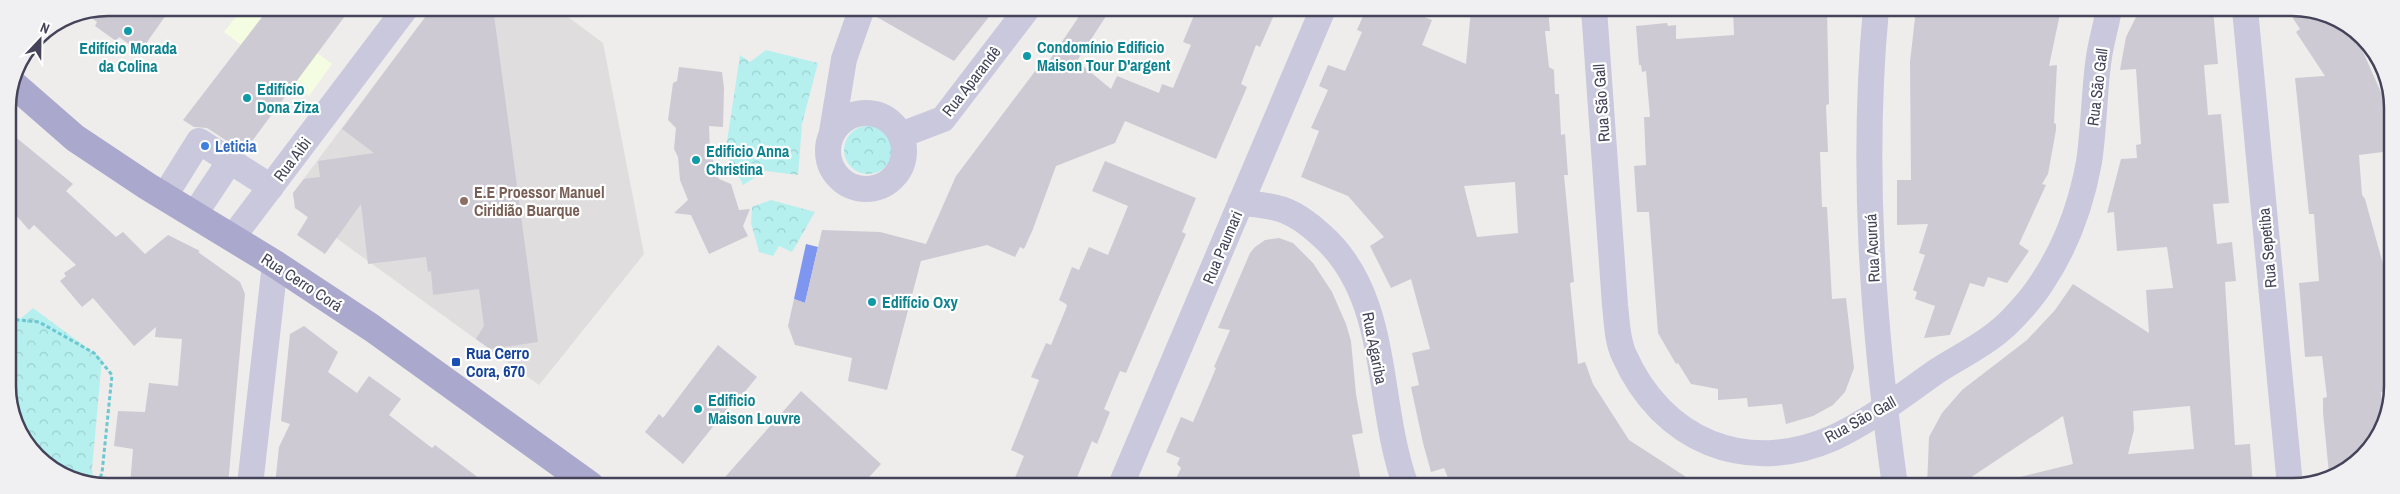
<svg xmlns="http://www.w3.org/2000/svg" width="2400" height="494" font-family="'Archivo Narrow',sans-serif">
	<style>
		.commercial { fill: #f4fce1 }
		.education { fill: #dfdddd }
		.park { fill: url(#park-crowns) }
		.water { fill: #7f96f0 }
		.building { fill: #cdcad3; fill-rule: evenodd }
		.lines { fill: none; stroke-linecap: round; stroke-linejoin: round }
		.path { stroke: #6bc7d0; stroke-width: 3; stroke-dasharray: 4 2.5; stroke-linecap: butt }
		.minor { stroke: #c9c8dd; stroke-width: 26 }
		.major { stroke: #aba8cd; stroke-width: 28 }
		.culture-dot { fill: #0f9aa8; stroke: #fff; stroke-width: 2 }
		.shop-dot { fill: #3f7fe0; stroke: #fff; stroke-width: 2 }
		.education-dot { fill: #8d6e63; stroke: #fff; stroke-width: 2 }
		.transit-dot { fill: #1a4fb4; stroke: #fff; stroke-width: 2 }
		.labels { text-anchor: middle; stroke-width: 4.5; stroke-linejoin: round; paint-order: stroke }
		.culture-label { font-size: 16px; font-weight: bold; fill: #0d838f; stroke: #fff; text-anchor: start }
		.street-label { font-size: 16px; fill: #444359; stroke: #fff }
		.shop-label { font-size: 16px; font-weight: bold; fill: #366cbe; stroke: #fff; text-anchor: start }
		.education-label { font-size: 16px; font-weight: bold; fill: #785e54; stroke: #fff; text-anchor: start }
		.transit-label { font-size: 16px; font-weight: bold; fill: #164399; stroke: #fff; text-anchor: start }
		.rim { fill: none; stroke: #444359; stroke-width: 2.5 }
	</style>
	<defs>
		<pattern id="park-crowns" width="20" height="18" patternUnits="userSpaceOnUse" patternTransform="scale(1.25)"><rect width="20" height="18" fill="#b5f0ef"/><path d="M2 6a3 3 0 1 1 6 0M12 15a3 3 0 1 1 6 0" fill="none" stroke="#9dcfcf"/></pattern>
	</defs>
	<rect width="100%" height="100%" fill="#eeedeb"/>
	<polygon class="commercial" points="243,8 258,8 332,64 309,96 224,32"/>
	<polygon class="education" points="432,8 556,8 603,43 644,254 539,385 295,208 293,193"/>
	<g class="park">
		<polygon points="766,50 818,63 802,124 798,175 766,171 743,185 734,166 725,155 740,55 750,62"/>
		<circle cx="868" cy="150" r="24"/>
		<polygon points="771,200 815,212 792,252 779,246 773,256 759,252 751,223 752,207"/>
		<polygon points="33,308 102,359 92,469 94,485 89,485 37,457 10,405 9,374 15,357 9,351 9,329"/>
	</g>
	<polygon class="water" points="806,244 818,247 805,303 794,299"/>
	<g class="building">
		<polygon points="109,8 171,8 140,52 119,37 116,41 95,26 97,22 84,12"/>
		<polygon points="269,8 351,8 244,152 207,128 194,127 183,120"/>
		<polygon points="432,8 493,8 538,342 490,349 476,339 484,326 479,289 433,295 431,271 428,272 426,257 368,264 361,204 325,254 297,235 308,217 295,208 293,193 304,179 320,177 318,161 374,153 342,129"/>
		<polygon points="877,8 996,8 954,61 875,16"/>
		<polygon points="1197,8 1277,8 1260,47 1256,45 1241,84 1247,87 1216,159 1125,121 1115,143 1056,166 1033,229 1024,249 1020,247 1015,257 987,245 921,261 887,390 848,381 852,358 795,345 788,326 794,299 805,303 822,230 880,232 926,244 956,176 1045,58 1049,61 1082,12 1110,10 1077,61 1111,89 1117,76 1159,93 1162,84 1173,88 1191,45 1183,42"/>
		<path d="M1366,9h38l28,11 -10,25 44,19 5,-55h77l2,22h-5l4,36 5,3 1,24h4l2,41 4,-1 3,41h-4l10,107 -4,1 8,81 7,-2 8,22 36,56 71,46h-230l-3,-8 -16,7 -7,-17 -13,4 -8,-29 -12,-56 8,-2 -7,-32 18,-4 -19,-70 -20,9 -21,-42 14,-9 -36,-41 -47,-19 18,-46 -8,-3 17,-38 -9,-4 9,-21 17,6 17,-39 -5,-2zM1515,182l3,51 -41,4 -13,-51z"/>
		<polygon points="1733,9 1827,9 1829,104 1826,105 1828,152 1820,152 1822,207 1827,207 1832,299 1846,298 1854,368 1845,392 1833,405 1813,416 1786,424 1782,404 1748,407 1747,398 1718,400 1718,389 1691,384 1678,363 1676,364 1658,333 1649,212 1637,212 1634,166 1646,165 1644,117 1650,117 1646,71 1642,72 1641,65 1639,65 1636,26 1667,23 1668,26 1676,25 1676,39 1734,35"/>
		<polygon points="1916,9 2006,16 2008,9 2061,9 2049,66 2057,65 2054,123 2056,124 2056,130 2048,174 2042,184 2046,185 2019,244 2029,251 2007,283 1988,277 1984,287 1970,283 1950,335 1924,338 1935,306 1915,299 1917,292 1913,290 1925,255 1919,253 1928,224 1897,225 1897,180 1911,180 1910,62"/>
		<path d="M2140,9h73l5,55 -14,1 4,50 13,-1 8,89 -16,1 4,40 15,-2 4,39 -11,1 10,163 15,-1 3,42h-236l-1,-8 57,-14 -10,-48 -105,70h-31l2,-49 13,-24 20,-23 65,-50 28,-30 18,-26 76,49 -3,-43 27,-2 -6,-41 -50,4 -3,-39 -7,1 14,-54 16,-1 -1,-13 5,-1 -5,-75 -16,1 6,-33zM2190,406l4,43 -66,5 6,-24 -1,-19z"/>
		<polygon points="2287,9 2311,9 2363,37 2365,42 2360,45 2391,115 2391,151 2359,155 2362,195 2365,199 2391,293 2391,391 2381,392 2383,418 2358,461 2329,474 2323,412 2323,398 2327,397 2322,356 2305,357 2301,306 2299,283 2319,281 2314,214 2309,214 2295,78 2325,76 2296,32 2300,29"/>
		<polygon points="679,67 722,72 724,88 723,127 709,126 710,151 719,179 731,184 739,210 750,209 743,226 748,236 709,254 691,215 674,213 688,200 680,180 678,157 674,149 676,128 668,120 673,83 677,81"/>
		<polygon points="8,131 73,184 66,191 116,237 123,232 145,254 168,235 200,251 198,252 240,282 245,294 228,485 130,485 133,449 114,446 118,411 145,412 149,383 178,386 182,339 155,337 156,327 134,346 93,298 82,307 60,281 66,276 64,273 76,265 34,225 29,230 8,206"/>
		<polygon points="1105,161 1196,198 1182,232 1186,234 1126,373 1120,371 1104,409 1110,412 1097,444 1092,441 1074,485 1012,485 1024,456 1011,450 1039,380 1031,377 1046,343 1051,345 1067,306 1066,304 1059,300 1072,267 1079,270 1089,247 1108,255 1128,206 1092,191"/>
		<polygon points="1279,238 1293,243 1313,263 1332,292 1346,324 1351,341 1356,394 1363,433 1352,435 1362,486 1173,485 1181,468 1177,464 1180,458 1166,452 1181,417 1193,422 1216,368 1214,367 1230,330 1218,328 1235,288 1250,253 1255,247 1265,240"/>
		<polygon points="304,326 338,352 328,372 357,393 369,376 401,399 389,415 432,448 435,445 488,485 275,485 279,447 290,424 281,421 290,334"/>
		<polygon points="718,345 757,377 742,395 740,393 683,464 645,432 659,414 663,418"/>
		<polygon points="801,391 881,464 862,485 718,485"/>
	</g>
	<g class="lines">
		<polyline class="path" points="9,319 39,322 94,353 112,375 102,473 97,485"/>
		<g class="minor">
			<path d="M1594,9l21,296c2,17 2,35 9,50 38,86 122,121 209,83 37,-17 71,-44 104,-67 20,-13 43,-24 61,-39 14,-11 34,-34 43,-48 25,-37 40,-78 48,-122 5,-33 5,-66 9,-98 2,-19 8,-37 11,-55"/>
			<path d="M1876,9c-15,159 -3,319 19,477"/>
			<polyline points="2245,9 2290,486"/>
			<circle cx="866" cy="151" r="38"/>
			<polyline points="832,132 844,59 862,8"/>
			<polyline points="901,135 943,119 1028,8"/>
			<polyline points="230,161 271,187"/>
			<polyline points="164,197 199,141 230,161 194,215"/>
			<path d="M1241,202c14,3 31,3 45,9 13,5 24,14 34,23 72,62 55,169 86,252"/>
			<polyline points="232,238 406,8"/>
			<polyline points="250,485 275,264"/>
			<polyline points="1121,485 1323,9"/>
		</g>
		<polyline class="major" points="12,83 75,138 147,186 275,264 372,328 590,485"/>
	</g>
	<g class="culture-dot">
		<circle cx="128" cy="31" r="5"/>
		<circle cx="1027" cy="56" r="5"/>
		<circle cx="247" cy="98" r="5"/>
		<circle cx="696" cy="160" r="5"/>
		<circle cx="872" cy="302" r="5"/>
		<circle cx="698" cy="409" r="5"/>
	</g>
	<circle class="shop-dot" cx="205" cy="146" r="5"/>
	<circle class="education-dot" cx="464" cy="201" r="5"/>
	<rect class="transit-dot" x="451" y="357" width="10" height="10" rx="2.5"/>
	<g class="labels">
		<g class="culture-label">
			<text x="1037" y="53">Condomínio Edificio<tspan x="1037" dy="18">Maison Tour D'argent</tspan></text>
			<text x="128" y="54" text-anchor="middle">Edifício Morada<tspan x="128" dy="18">da Colina</tspan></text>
			<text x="257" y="95">Edifício<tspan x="257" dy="18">Dona Ziza</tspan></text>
			<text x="706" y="157">Edificio Anna<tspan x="706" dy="18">Christina</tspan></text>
			<text x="882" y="308">Edifício Oxy</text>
			<text x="708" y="406">Edificio<tspan x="708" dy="18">Maison Louvre</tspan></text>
		</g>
		<g class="street-label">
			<text transform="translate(971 81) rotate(-52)" y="6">Rua Aparandê</text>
			<text transform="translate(2097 87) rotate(-83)" y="6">Rua São Gall</text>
			<text transform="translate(1601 103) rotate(-94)" y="6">Rua São Gall</text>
			<text transform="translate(292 159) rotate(-53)" y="6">Rua Aibi</text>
			<text transform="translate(1222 247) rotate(-67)" y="6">Rua Paumari</text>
			<text transform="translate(1872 248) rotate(-93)" y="6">Rua Acuruá</text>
			<text transform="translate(2267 248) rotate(-95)" y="6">Rua Sepetiba</text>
			<text transform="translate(302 282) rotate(33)" y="6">Rua Cerro Corá</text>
			<text transform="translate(1375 348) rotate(79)" y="6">Rua Agariba</text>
			<text transform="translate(1860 419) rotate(-29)" y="6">Rua São Gall</text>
		</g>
		<g class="shop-label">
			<text x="215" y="152">Leticia</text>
		</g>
		<g class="education-label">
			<text x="474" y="198">E.E Proessor Manuel<tspan x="474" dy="18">Ciridião Buarque</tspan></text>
		</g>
		<g class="transit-label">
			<text x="466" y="359">Rua Cerro<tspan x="466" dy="18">Cora, 670</tspan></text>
		</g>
	</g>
	<path d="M0 0H2400V494H0ZM108 16H2292A92 92 0 0 1 2384 108V386A92 92 0 0 1 2292 478H108A92 92 0 0 1 16 386V108A92 92 0 0 1 108 16Z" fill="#f0f0f2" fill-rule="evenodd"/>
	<path class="rim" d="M108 16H2292A92 92 0 0 1 2384 108V386A92 92 0 0 1 2292 478H108A92 92 0 0 1 16 386V108A92 92 0 0 1 108 16Z"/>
	<g transform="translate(40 40) rotate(22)" stroke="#ffffff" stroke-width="4" paint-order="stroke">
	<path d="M0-4L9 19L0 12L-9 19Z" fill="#444359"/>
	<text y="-8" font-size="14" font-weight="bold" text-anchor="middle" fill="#444359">N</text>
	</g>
</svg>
